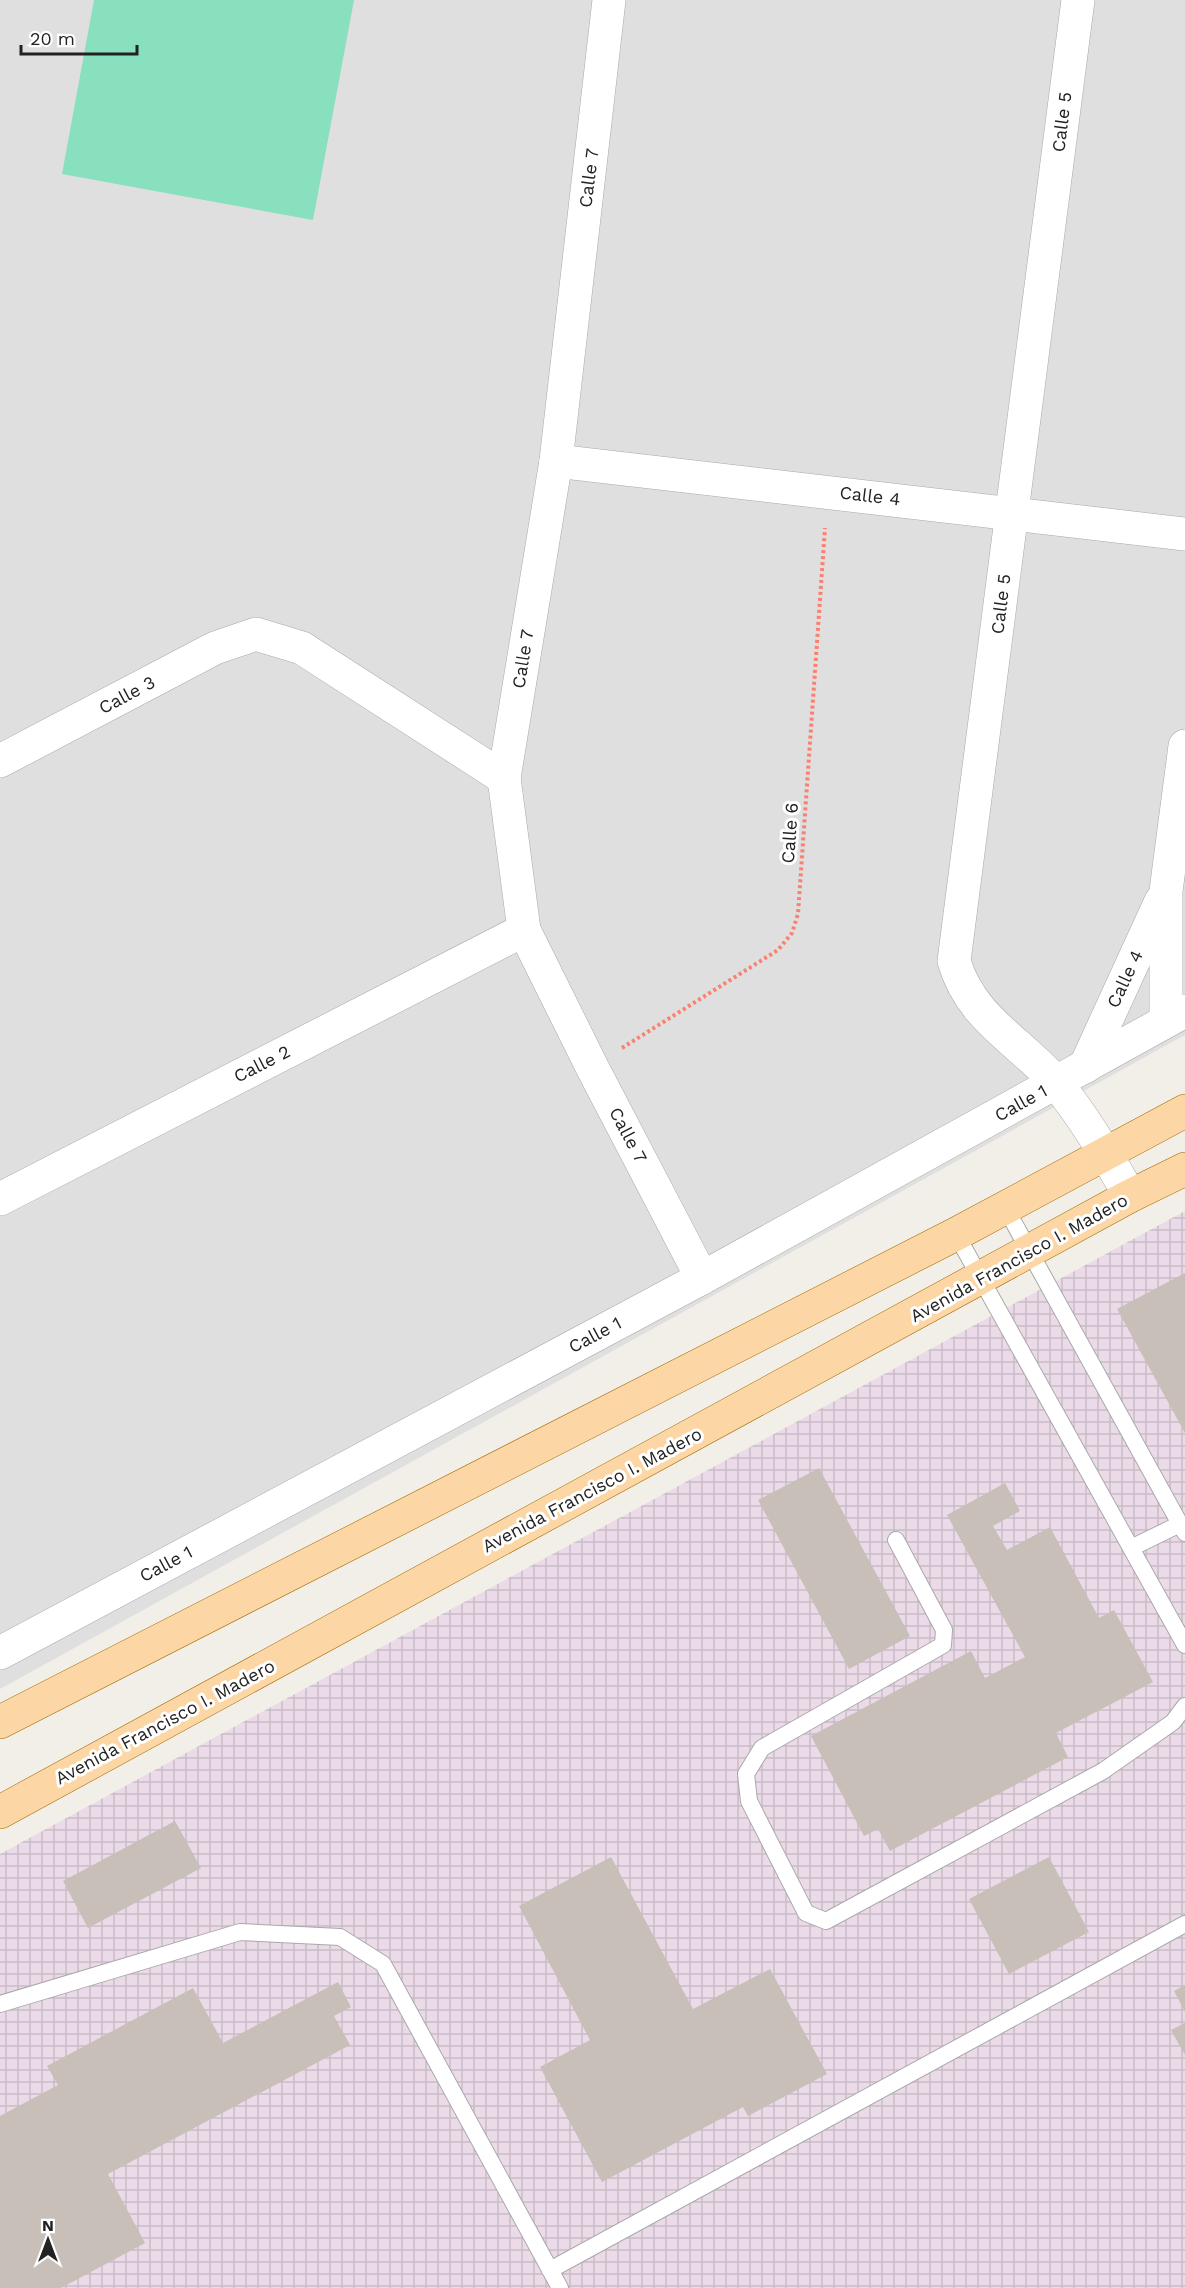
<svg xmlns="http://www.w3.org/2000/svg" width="1185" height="2288" font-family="'Work Sans',sans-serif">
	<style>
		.residential { fill: #e0dfdf }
		.industrial { fill: url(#industrial-grid) }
		.pitch { fill: #88e0be }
		.building { fill: #c7bfb8 }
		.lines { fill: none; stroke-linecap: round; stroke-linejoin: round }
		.service-casing { stroke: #a9a9a9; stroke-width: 18 }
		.minor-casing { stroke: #a9a9a9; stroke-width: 34 }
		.primary-casing { stroke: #a06b00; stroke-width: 34 }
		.path { stroke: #fa8072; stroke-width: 4; stroke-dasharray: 3 3; stroke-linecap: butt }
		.service { stroke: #fff; stroke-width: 16 }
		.minor { stroke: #fff; stroke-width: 33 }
		.primary { stroke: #fcd6a4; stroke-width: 33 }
		.labels { text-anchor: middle; stroke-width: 6; stroke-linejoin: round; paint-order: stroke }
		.street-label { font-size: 18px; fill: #222; stroke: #fff }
	</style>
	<defs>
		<pattern id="industrial-grid" width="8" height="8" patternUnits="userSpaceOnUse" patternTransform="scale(1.5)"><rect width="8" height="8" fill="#ebdbe8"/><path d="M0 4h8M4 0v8" fill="none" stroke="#c9bcc7"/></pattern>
	</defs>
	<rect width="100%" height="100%" fill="#f2efe9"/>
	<polygon class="residential" points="0,0 1185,0 1185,1035 0,1689"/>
	<polygon class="industrial" points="1185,1211 1185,2288 0,2288 0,1854"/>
	<polygon class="pitch" points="94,0 354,0 313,220 62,174"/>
	<g class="building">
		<polygon points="1185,1273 1185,1433 1117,1309"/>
		<polygon points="819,1468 910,1636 849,1669 758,1500"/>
		<polygon points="1005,1483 1020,1511 993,1526 1007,1550 1050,1527 1099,1618 1114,1610 1153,1682 1056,1733 1068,1757 890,1851 878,1829 864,1836 811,1736 971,1651 985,1678 1025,1657 947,1515"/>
		<polygon points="175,1821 201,1868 88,1928 63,1881"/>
		<polygon points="611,1857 693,2009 770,1969 827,2074 748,2116 743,2107 602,2182 540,2067 590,2040 519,1906"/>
		<polygon points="1049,1857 1089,1932 1009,1974 969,1899"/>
		<polygon points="338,1982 351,2007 334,2016 350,2045 108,2174 145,2243 61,2288 0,2288 0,2116 58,2085 47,2066 193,1988 223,2043"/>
		<polygon points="1185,1985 1185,2012 1174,1991"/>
		<polygon points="1185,2023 1185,2055 1171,2030"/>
	</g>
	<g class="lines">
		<g class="service-casing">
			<g id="service">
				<polyline points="1005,1207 1185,1533"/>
				<polyline points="956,1234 1185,1645"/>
				<polyline points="896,1540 944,1630 943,1645 762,1748 746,1774 749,1801 806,1913 826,1921 1103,1771 1173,1722 1185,1706"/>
				<polyline points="1131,1548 1180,1524"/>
				<polyline points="0,2004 240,1932 340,1937 383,1964 560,2288"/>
				<polyline points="550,2270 1185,1924"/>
			</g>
		</g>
		<g class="minor-casing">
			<g id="minor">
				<polyline points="609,0 556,461 504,778 524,930 592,1067 702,1278"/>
				<path d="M1078,0l-124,961c17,59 67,80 104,124 28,35 50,72 72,111"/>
				<polyline points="556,461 1185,534"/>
				<polyline points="0,761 215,648 256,634 302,648 504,778"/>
				<polyline points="1166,1020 1166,891 1185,746"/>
				<polyline points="1085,1067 1161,901"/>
				<polyline points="0,1199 524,930"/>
				<polyline points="0,1653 702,1278 1185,1011"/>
			</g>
		</g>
		<g class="primary-casing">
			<g id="primary">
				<polyline points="0,1722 956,1234 1185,1111"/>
				<polyline points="0,1812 1130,1196 1185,1169"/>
			</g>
		</g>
		<polyline class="path" points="622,1048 778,950 792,933 798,914 825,528"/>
		<use href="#service" class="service"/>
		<use href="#minor" class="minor"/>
		<use href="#primary" class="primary"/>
	</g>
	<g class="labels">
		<g class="street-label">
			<text transform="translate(1062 122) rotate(-83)" y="6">Calle 5</text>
			<text transform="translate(589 178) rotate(-83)" y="6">Calle 7</text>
			<text transform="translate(870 496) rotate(7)" y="6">Calle 4</text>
			<text transform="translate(1001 604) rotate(-83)" y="6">Calle 5</text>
			<text transform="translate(523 659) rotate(-81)" y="6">Calle 7</text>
			<text transform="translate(127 695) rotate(-28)" y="6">Calle 3</text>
			<text transform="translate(790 833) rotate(-86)" y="6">Calle 6</text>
			<text transform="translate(1125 979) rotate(-65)" y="6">Calle 4</text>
			<text transform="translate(262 1064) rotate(-27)" y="6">Calle 2</text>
			<text transform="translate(1021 1103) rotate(-29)" y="6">Calle 1</text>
			<text transform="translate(628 1135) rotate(62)" y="6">Calle 7</text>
			<text transform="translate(1019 1258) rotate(-29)" y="6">Avenida Francisco I. Madero</text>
			<text transform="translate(595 1335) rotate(-28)" y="6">Calle 1</text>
			<text transform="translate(592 1490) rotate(-28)" y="6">Avenida Francisco I. Madero</text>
			<text transform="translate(166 1564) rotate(-28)" y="6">Calle 1</text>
			<text transform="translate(165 1722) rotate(-28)" y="6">Avenida Francisco I. Madero</text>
		</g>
	</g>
	<g transform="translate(48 2240)" stroke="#ffffff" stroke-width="4.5" paint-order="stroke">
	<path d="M0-4.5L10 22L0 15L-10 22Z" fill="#222222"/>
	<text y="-9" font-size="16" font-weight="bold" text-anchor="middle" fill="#222222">N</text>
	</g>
	<path d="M21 45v9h116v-9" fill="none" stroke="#222222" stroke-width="3"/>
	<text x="30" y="45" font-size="18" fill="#222222" stroke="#ffffff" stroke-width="4.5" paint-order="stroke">20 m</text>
</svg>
